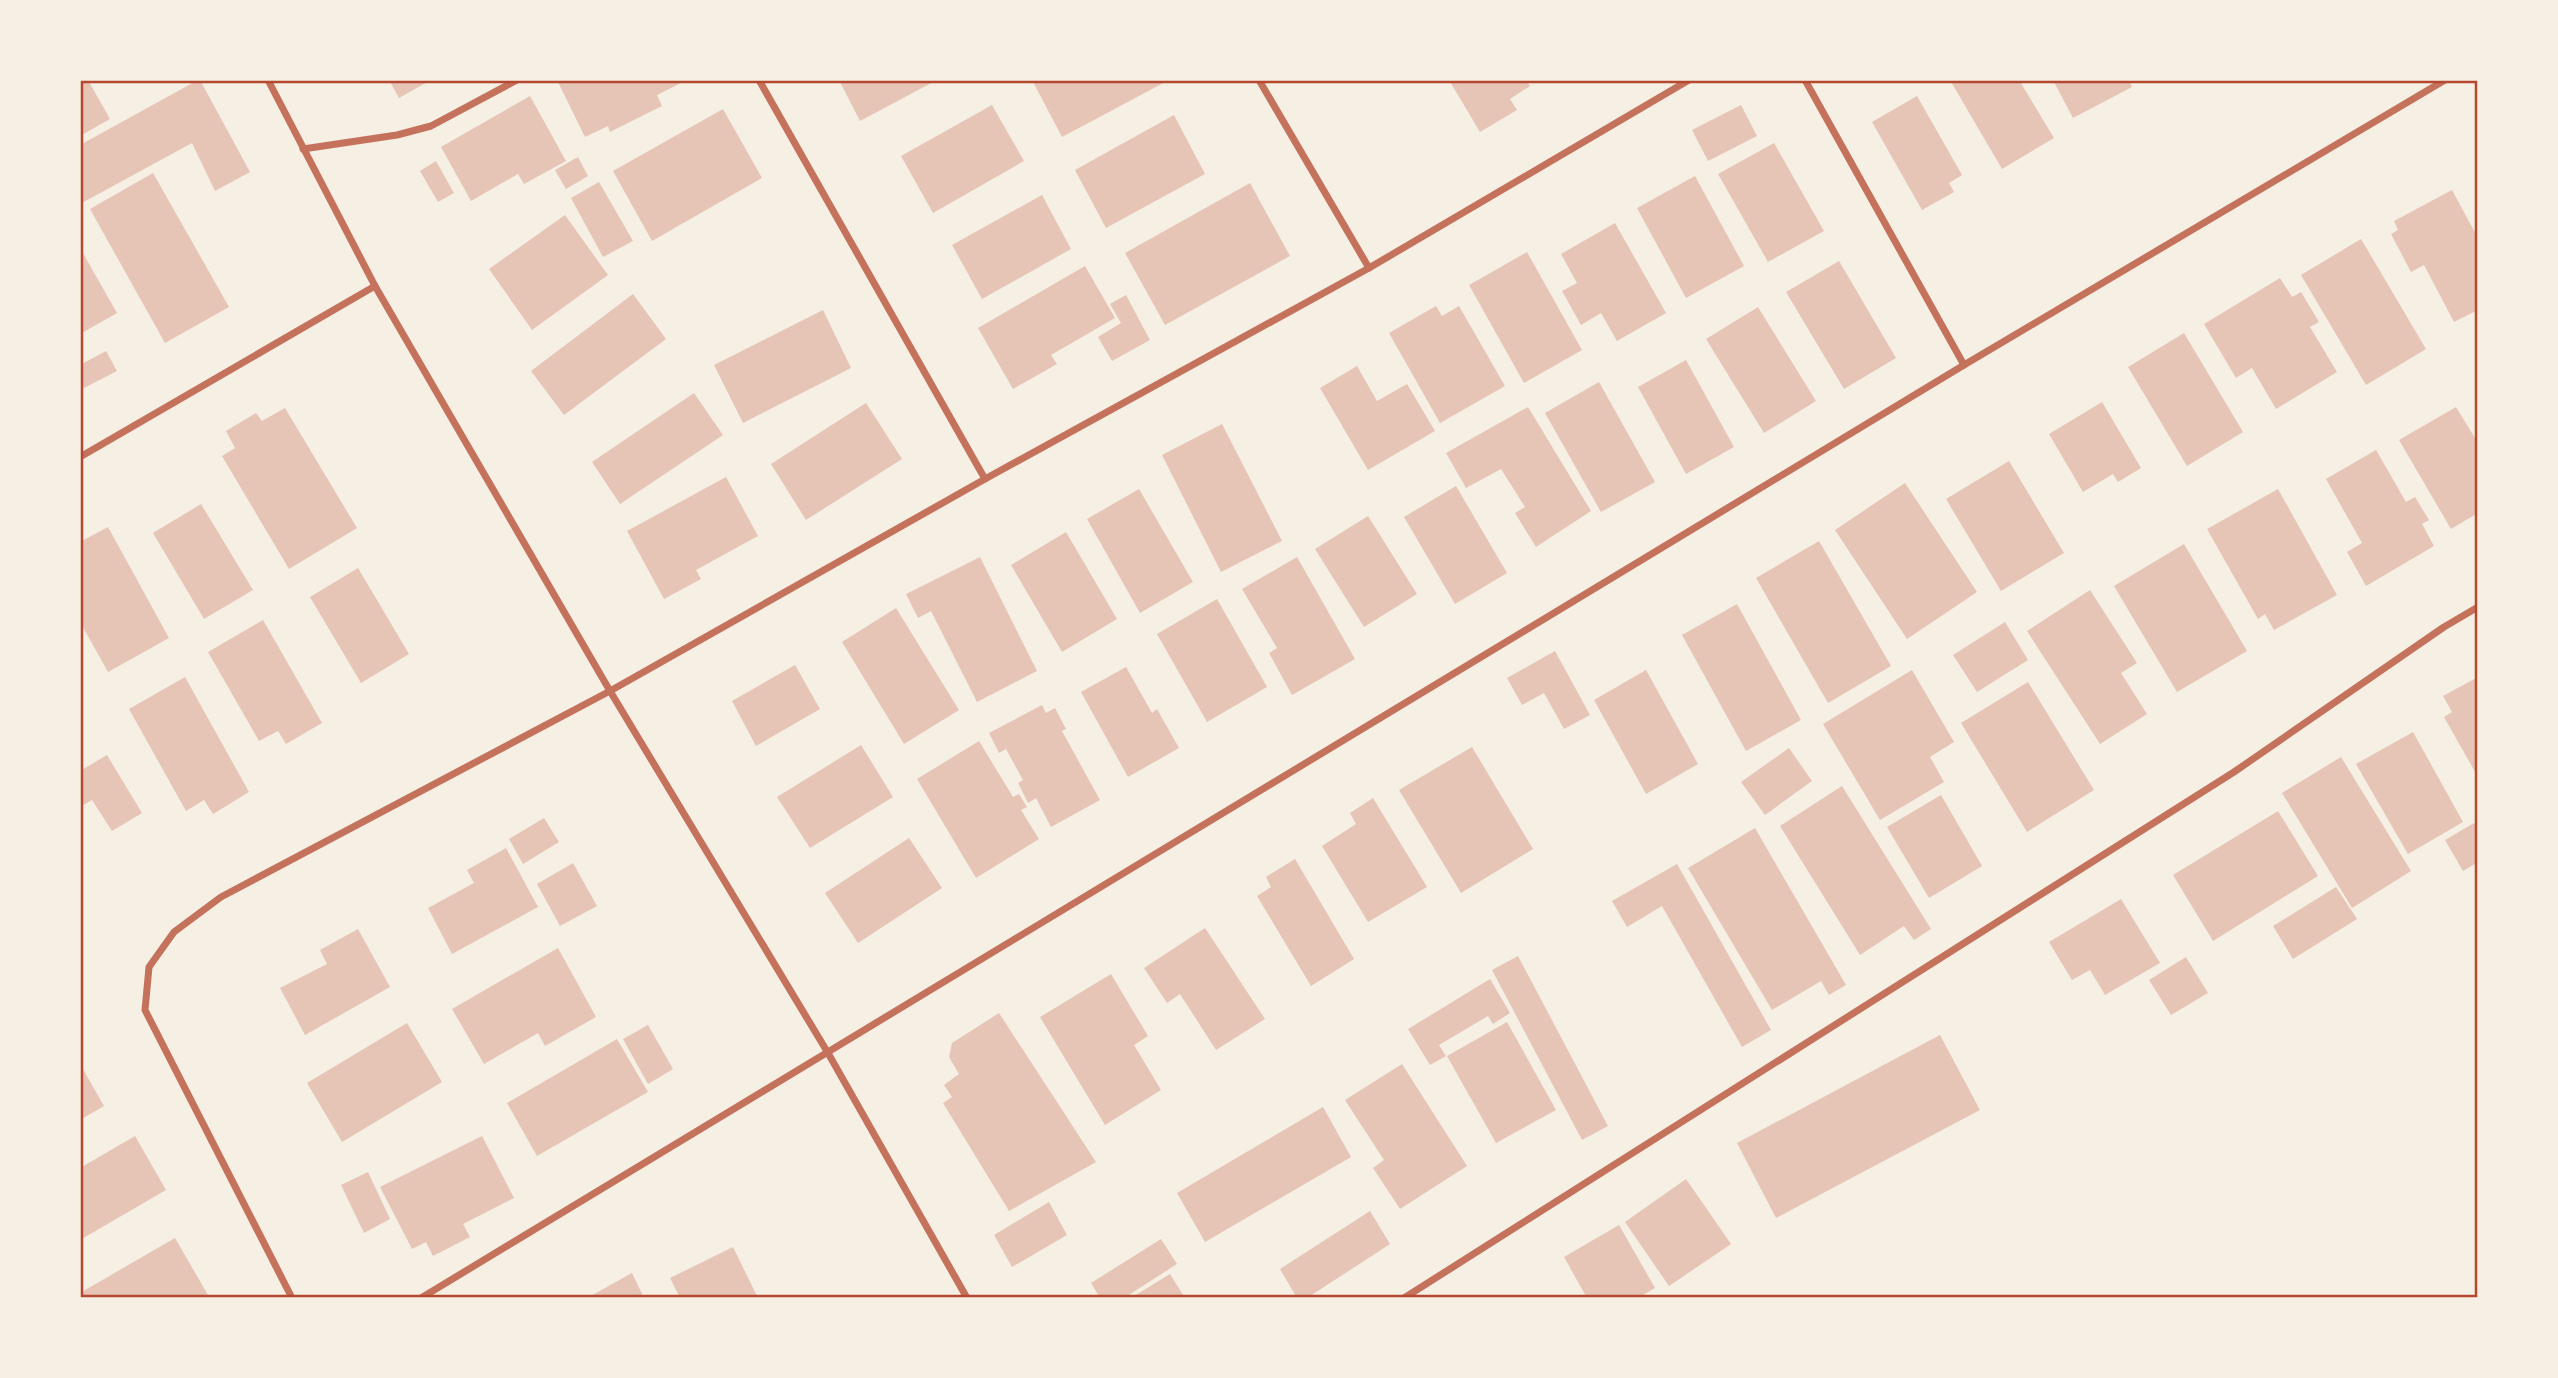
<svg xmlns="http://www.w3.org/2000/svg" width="2558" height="1378" font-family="'DejaVu Sans',sans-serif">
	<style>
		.building { fill: #e6c5b7 }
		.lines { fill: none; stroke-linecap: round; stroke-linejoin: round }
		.minor { stroke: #c5725c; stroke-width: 7 }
		.neatline { fill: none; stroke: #b5482f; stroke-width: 2.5 }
	</style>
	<rect width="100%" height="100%" fill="#f6efe4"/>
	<g class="building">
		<polygon points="80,80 88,80 110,119 80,136"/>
		<polygon points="198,80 200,80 250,172 215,191 192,143 80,204 80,145"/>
		<polygon points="389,80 431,80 399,98"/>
		<polygon points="557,80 687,80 657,95 662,106 610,132 608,126 585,137"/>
		<polygon points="839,80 937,80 860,121"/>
		<polygon points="1032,80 1169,80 1062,137"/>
		<polygon points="1449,80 1526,80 1530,86 1510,99 1517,110 1480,132"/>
		<polygon points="1950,80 2019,80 2054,138 2002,169"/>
		<polygon points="2053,80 2129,80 2132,87 2073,118"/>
		<polygon points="530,96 566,161 524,184 518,174 471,201 441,147"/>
		<polygon points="1917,96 1962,175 1949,183 1954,192 1922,210 1872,122"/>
		<polygon points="992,105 1024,161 933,213 901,156"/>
		<polygon points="1741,105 1757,136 1708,161 1692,130"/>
		<polygon points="723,109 762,178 652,241 613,171"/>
		<polygon points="1174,115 1205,174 1106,228 1075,170"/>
		<polygon points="1774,143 1824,231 1768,262 1718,174"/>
		<polygon points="578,157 588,176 566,189 555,170"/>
		<polygon points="436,161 454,193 438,202 420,171"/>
		<polygon points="153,173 229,307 165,343 90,209"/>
		<polygon points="1695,176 1744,266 1686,298 1637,208"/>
		<polygon points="599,182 633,241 603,257 571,198"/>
		<polygon points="1250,183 1290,256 1165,325 1125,253"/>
		<polygon points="2452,190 2478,238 2478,310 2454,322 2424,265 2411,272 2391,234 2398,230 2394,221"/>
		<polygon points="1042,195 1071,249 982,299 952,245"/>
		<polygon points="565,215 608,275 532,330 489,269"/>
		<polygon points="1615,223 1666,313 1617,341 1601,313 1581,325 1562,291 1577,283 1561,254"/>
		<polygon points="2361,239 2426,349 2366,385 2301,275"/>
		<polygon points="80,248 117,313 80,334"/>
		<polygon points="1527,252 1582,350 1524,383 1469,285"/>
		<polygon points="1839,261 1896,358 1844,389 1786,292"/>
		<polygon points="1085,266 1115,318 1051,355 1057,364 1013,389 978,328"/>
		<polygon points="2280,278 2292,297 2301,292 2319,322 2310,327 2337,372 2276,409 2252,368 2236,378 2204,324"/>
		<polygon points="633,294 666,339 564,415 531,371"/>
		<polygon points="1126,295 1150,340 1112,361 1098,337 1121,323 1110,304"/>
		<polygon points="1436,306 1442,316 1459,306 1505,386 1440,423 1389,333"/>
		<polygon points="1758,307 1816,401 1764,433 1706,339"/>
		<polygon points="823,310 851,368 743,423 714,365"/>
		<polygon points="2184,333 2243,432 2187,466 2128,367"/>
		<polygon points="106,351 117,371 80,390 80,365"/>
		<polygon points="1686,360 1734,447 1686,474 1638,387"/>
		<polygon points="1357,366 1377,401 1407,384 1435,431 1368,470 1320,388"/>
		<polygon points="1599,382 1655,482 1601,512 1545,413"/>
		<polygon points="694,393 723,435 620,504 592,462"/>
		<polygon points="2102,402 2141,468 2118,482 2113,474 2083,492 2049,434"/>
		<polygon points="866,403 902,459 806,520 771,464"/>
		<polygon points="1528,407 1591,511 1536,547 1515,513 1525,507 1501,469 1466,488 1446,453"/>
		<polygon points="2456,407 2478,443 2478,513 2451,529 2399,440"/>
		<polygon points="285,408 357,528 289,569 222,456 235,448 226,431 256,413 262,421"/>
		<polygon points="1222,424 1282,541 1221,572 1162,455"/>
		<polygon points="2376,450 2406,502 2415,497 2429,520 2422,524 2434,546 2366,586 2347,552 2362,543 2326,479"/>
		<polygon points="2009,461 2064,553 2001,591 1946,499"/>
		<polygon points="726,477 758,536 696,570 701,579 664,599 627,531"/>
		<polygon points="1905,483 1977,592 1907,639 1835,530"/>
		<polygon points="1456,486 1507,573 1455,604 1404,517"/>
		<polygon points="1139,489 1193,582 1140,613 1087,519"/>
		<polygon points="2278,489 2337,595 2274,630 2265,614 2258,619 2207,529"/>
		<polygon points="201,504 253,590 204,619 153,533"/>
		<polygon points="1368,516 1417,594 1364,627 1315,549"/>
		<polygon points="108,527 169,638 108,672 80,622 80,542"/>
		<polygon points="1066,532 1117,619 1062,652 1011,565"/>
		<polygon points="1819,541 1891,666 1828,703 1756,578"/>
		<polygon points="2184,544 2247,651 2177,692 2114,586"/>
		<polygon points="980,557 1037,671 977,702 931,611 918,618 906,594"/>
		<polygon points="1297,557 1355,659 1292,695 1269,653 1277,648 1242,589"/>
		<polygon points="358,568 409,654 361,683 310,597"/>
		<polygon points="2090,590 2137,663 2121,673 2147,714 2100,744 2027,631"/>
		<polygon points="1217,599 1267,687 1207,722 1157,634"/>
		<polygon points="1737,604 1801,720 1746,751 1682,635"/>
		<polygon points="896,608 959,710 904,744 842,642"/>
		<polygon points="263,620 322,723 286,744 278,731 259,741 208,652"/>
		<polygon points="2005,622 2028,660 1977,692 1953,655"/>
		<polygon points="1555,651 1590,715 1564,729 1544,693 1522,705 1507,678"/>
		<polygon points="795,665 820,709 756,746 732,701"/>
		<polygon points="1126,667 1152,713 1157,709 1179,748 1128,777 1081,692"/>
		<polygon points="1646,670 1698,764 1646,794 1594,700"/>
		<polygon points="1912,670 1954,742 1930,757 1944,782 1880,820 1823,724"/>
		<polygon points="185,677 249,792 213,814 204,800 186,811 129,709"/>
		<polygon points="2478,677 2478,777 2444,717 2452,712 2443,696"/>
		<polygon points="2028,682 2094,790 2027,832 1961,723"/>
		<polygon points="1042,705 1046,713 1055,708 1066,729 1062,731 1100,800 1051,827 1036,798 1028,803 1018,783 1023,780 1006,749 999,753 989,733"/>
		<polygon points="2413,732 2463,822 2408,854 2356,764"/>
		<polygon points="979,741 1013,797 1019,794 1027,807 1021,810 1039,839 976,878 917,779"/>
		<polygon points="861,745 893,797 810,848 777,797"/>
		<polygon points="1472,747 1533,849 1461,893 1399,790"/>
		<polygon points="1789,748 1812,781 1765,815 1741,782"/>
		<polygon points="107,755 142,813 112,831 92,800 80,807 80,771"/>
		<polygon points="2341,757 2411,871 2352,908 2282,793"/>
		<polygon points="1842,786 1931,929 1914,940 1904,926 1860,955 1780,826"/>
		<polygon points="1941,795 1982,866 1929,898 1887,827"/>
		<polygon points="1373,798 1427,887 1368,922 1322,846 1356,824 1350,813"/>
		<polygon points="2278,811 2318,876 2213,941 2173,875"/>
		<polygon points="544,818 559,842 523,864 509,839"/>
		<polygon points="2474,823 2478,830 2478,862 2463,871 2445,840"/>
		<polygon points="1755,828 1846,985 1829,995 1821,981 1772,1010 1688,868"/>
		<polygon points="909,838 942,888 858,943 825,893"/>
		<polygon points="506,848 538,907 452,954 428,908 474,883 467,870"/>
		<polygon points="1295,859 1354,959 1311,986 1257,896 1271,887 1266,877"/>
		<polygon points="573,863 597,906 560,926 537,884"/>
		<polygon points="1677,864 1771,1030 1742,1047 1662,906 1627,927 1612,901"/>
		<polygon points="2336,887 2357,919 2293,959 2273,926"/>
		<polygon points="2121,899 2160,963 2105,995 2090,970 2072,980 2049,942"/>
		<polygon points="1205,928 1265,1019 1216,1050 1180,994 1167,1003 1144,968"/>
		<polygon points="358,929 390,987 305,1035 280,988 327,964 320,950"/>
		<polygon points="558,948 596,1017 545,1046 538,1033 484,1064 452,1009"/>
		<polygon points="1518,956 1608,1126 1582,1140 1492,970"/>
		<polygon points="2186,957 2208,993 2171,1015 2149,980"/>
		<polygon points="1111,974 1148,1036 1134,1045 1161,1090 1105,1125 1040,1017"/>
		<polygon points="1490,979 1510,1013 1493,1024 1488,1016 1439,1045 1446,1056 1430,1065 1408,1029"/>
		<polygon points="999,1013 1096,1162 1009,1211 943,1103 952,1097 944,1085 959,1074 949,1057 952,1043"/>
		<polygon points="1507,1022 1556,1110 1496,1143 1447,1056"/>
		<polygon points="407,1023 442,1082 342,1142 307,1083"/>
		<polygon points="648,1025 673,1069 648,1084 623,1039"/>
		<polygon points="1940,1035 1980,1110 1776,1218 1737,1143"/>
		<polygon points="617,1039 648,1092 537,1156 507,1103"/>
		<polygon points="80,1064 104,1106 80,1120"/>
		<polygon points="1402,1064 1467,1166 1400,1209 1373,1168 1384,1160 1345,1100"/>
		<polygon points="1323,1107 1351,1157 1205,1242 1177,1193"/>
		<polygon points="135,1136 166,1190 80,1240 80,1168"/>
		<polygon points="482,1136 514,1198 463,1224 470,1237 433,1256 426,1242 412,1249 380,1187"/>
		<polygon points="368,1172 390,1219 364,1233 341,1185"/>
		<polygon points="1686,1179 1731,1244 1669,1286 1625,1222"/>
		<polygon points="1049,1202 1067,1235 1012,1267 994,1235"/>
		<polygon points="1370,1211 1390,1244 1307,1298 1297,1298 1280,1269"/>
		<polygon points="1619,1225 1655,1288 1638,1298 1587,1298 1564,1257"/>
		<polygon points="175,1238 208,1295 203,1298 80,1298 80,1293"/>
		<polygon points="1161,1239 1177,1264 1124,1298 1100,1298 1091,1283"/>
		<polygon points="733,1247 758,1298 680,1298 670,1278"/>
		<polygon points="632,1273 644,1298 587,1298"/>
		<polygon points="1170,1274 1185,1298 1131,1298"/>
	</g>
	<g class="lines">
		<g class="minor">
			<polyline points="268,80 375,286 610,691 828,1053 967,1298"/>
			<polyline points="759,80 985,479"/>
			<polyline points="1259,80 1369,268"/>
			<polyline points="1805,80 1964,365"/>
			<polyline points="303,149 397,135 431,126 517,80"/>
			<polyline points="80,457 375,286"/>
			<polyline points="292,1298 145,1010 149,967 174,932 221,897 610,691 985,479 1369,268 1689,80"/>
			<polyline points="421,1298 1964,365 2445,80"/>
			<polyline points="1404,1298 2234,772 2444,627 2478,607"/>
		</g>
	</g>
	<rect width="2558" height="1378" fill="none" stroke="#f6efe4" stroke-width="164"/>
	<rect x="82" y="82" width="2394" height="1214" class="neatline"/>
</svg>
